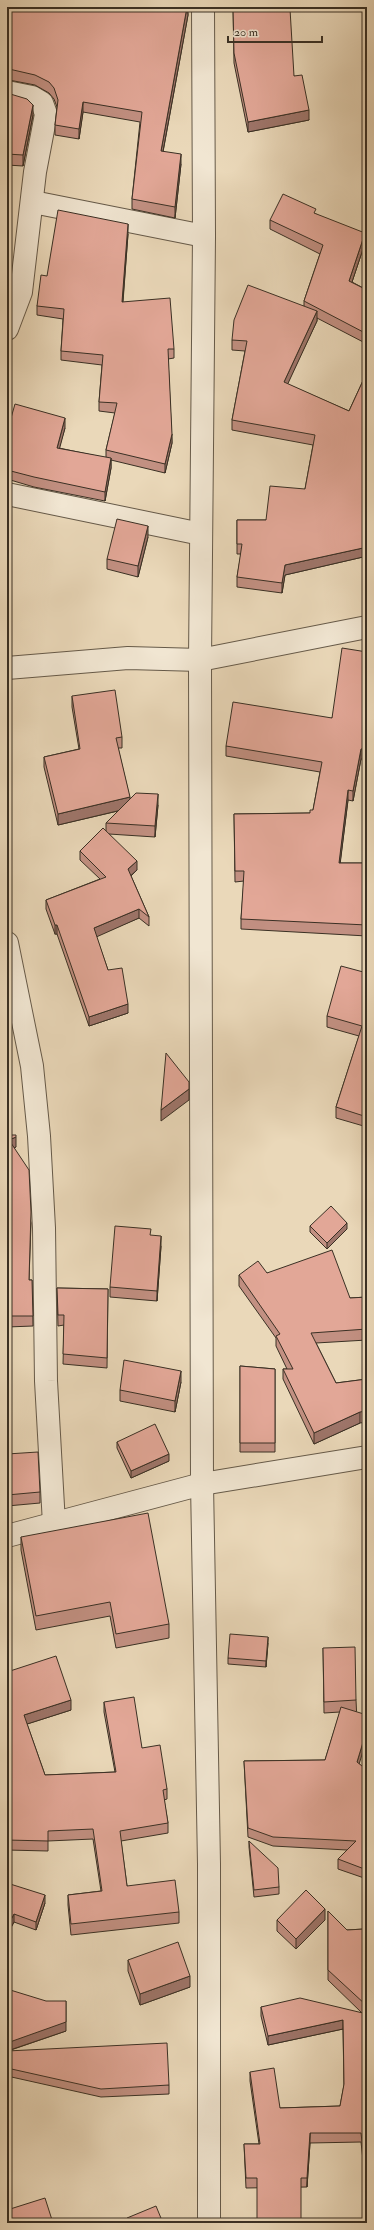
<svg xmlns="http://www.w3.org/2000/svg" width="374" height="2230" font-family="'IM FELL Double Pica',serif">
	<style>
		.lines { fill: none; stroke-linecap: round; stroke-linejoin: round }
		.street-casing { stroke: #665a49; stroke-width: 24 }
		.street { stroke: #f1e6d2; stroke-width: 22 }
		.wall { fill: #c29082; stroke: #3a3024 }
		.shaded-wall { fill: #9e756a; stroke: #3a3024 }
		.building { fill: #e2a797; stroke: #3a3024 }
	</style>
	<rect width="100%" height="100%" fill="#ead8b9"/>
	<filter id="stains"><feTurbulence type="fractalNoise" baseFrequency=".005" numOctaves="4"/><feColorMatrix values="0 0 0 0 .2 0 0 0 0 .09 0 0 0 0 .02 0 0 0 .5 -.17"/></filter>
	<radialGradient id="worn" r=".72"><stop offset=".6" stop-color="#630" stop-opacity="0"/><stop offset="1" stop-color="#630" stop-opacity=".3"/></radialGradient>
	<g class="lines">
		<g class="street-casing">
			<g id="street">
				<polyline points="203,7 204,236 200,660 202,1484 209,1864 209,2223"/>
				<polyline points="7,92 32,97 42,103 46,114 35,172 21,292 7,329"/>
				<polyline points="33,202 204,236"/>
				<polyline points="7,494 201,534"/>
				<polyline points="7,668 128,658 200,660 367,627"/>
				<polyline points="7,943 32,1066 39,1136 44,1228 46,1381 54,1524"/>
				<polyline points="7,1536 202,1484 367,1457"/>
			</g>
		</g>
		<use href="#street" class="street"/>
	</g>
	<g class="wall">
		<polygon points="7,7 188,7 188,15 163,152 181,164 175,218 132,209 132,199 140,122 83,112 79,139 55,135 55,125 57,107 54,99 49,93 35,85 9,80 7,80"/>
		<polygon points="233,7 262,10 294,76 309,120 248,132 234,63"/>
		<polygon points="7,93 33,115 23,166 7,165"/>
		<polygon points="316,214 365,243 352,282 367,290 367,344 317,318 317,321 287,384 349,411 367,372 367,565 364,566 363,557 285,575 282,593 237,587 237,577 241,554 237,554 237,520 266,520 305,489 313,445 232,430 232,420 245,351 232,350 232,340 304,306 304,301 320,254 270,229 270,220"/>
		<polygon points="128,234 123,302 174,349 174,358 168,359 172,443 165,473 111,460 111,468 105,501 34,487 7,479 7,432 65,428 59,448 106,458 106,450 115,413 99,411 99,402 102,365 61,360 61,351 63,319 37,315 37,306 47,276"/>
		<polygon points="148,537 138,577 107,569 107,559"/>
		<polygon points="367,652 367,759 361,759 353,801 348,800 340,863 367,863 367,936 241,929 241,919 244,881 235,882 234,814 310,813 313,810 320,772 226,756 226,746 332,718"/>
		<polygon points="72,696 122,737 122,748 118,748 130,799 158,805 155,837 109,834 137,870 131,876 149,917 149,926 139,918 96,936 108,970 128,1013 89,1026 57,934 55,934 46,909 46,900 100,879 80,860 80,851 106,831 106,823 118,811 58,825 44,767 44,757 79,749 72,707"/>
		<polygon points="367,973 367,1127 336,1118 336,1107 359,1036 327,1027 327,1016"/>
		<polygon points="7,1135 16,1147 14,1148 31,1223 29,1280 32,1280 33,1326 7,1327"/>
		<polygon points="310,1226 347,1229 327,1249 310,1232"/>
		<polygon points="161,1246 157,1301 110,1297 110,1287"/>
		<polygon points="267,1273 350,1298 367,1297 367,1340 316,1343 336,1383 367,1379 367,1422 360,1423 314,1444 283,1379 283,1369 287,1369 276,1346 276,1338 239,1286 239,1275"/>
		<polygon points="57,1288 108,1289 107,1368 63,1364 64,1325 58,1326"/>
		<polygon points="240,1366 275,1369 275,1452 240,1452"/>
		<polygon points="181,1382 175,1412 120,1401 120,1390"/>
		<polygon points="117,1442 169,1461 131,1478 117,1448"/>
		<polygon points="7,1454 40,1492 40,1503 7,1506"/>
		<polygon points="21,1537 169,1624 169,1638 116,1648 110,1616 36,1630 21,1550"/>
		<polygon points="268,1643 266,1667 228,1664 228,1658"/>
		<polygon points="323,1648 356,1700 359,1764 367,1770 367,1879 338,1869 338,1859 347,1850 273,1846 248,1837 244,1761 325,1760 340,1712 324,1713"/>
		<polygon points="7,1672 71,1710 27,1724 45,1775 115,1772 104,1712 104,1702 142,1748 167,1789 167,1799 164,1800 168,1823 168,1833 121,1841 127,1886 179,1912 179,1923 71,1935 68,1905 68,1895 101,1891 93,1839 48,1841 48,1851 7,1850"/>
		<polygon points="249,1841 279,1887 279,1894 254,1897 249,1847"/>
		<polygon points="7,1883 45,1903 36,1930 14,1922 7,1935"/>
		<polygon points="328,1911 347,1930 364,1929 366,2014 367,2014 367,2196 361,2142 310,2143 307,2187 246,2188 244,2144 259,2144 250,2081 250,2072 280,2108 340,2106 344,2085 343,2029 268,2045 261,2016 261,2007 362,2013 328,1980"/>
		<polygon points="277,1920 325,1920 296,1949 277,1931"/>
		<polygon points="128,1960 190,1987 140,2005 128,1971"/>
		<polygon points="7,1989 66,2031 8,2051 169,2085 169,2094 101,2097 7,2076"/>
	</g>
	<g class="shaded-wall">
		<polygon points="187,7 188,15 161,162 161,151"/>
		<polygon points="83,102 83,112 79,139 79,129"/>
		<polygon points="33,105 33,115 23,166 23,155"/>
		<polygon points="309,110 309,120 248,132 248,122"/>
		<polygon points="181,154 181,164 175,218 175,207"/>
		<polygon points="128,224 128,234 122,311 122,302"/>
		<polygon points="365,233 365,243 349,291 349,281"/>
		<polygon points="317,311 317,321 284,392 284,382"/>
		<polygon points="65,418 65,428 57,458 57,448"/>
		<polygon points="172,434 172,443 165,473 165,464"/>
		<polygon points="111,458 111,468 105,501 105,492"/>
		<polygon points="148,526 148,537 138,577 138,566"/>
		<polygon points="363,548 363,557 285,575 282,593 282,583 285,565"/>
		<polygon points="361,749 361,759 353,801 353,791"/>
		<polygon points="348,790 348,800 339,873 339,863"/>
		<polygon points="158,794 158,805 155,837 155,826"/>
		<polygon points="130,797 130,808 58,825 58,814"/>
		<polygon points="137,861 137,870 128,878 128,869"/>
		<polygon points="139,909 139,918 94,938 94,928"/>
		<rect x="55" y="925" width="2" height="9"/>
		<polygon points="128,1004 128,1013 89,1026 89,1017"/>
		<polygon points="189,1089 189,1100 161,1121 161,1110"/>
		<polygon points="16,1137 16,1147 9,1150 9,1140"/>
		<polygon points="347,1223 347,1229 327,1249 327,1243"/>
		<polygon points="161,1236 161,1246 157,1301 157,1291"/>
		<polygon points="181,1371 181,1382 175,1412 175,1401"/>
		<polygon points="360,1412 360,1423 314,1444 314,1433"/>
		<polygon points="169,1454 169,1461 131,1478 131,1471"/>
		<polygon points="268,1637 268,1643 266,1667 266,1661"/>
		<polygon points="71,1700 71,1710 24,1725 24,1715"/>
		<polygon points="367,1729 367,1738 357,1771 357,1762"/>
		<polygon points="45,1895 45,1903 36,1930 36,1922"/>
		<polygon points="325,1909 325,1920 296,1949 296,1939"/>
		<polygon points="14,1914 14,1922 7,1935 7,1927"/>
		<polygon points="190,1976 190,1987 140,2005 140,1994"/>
		<polygon points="66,2001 66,2031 7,2051 7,2043"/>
		<polygon points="343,2020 343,2029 268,2045 268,2036"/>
		<polygon points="310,2133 310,2143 307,2187 307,2178"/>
	</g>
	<g class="building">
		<polygon points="7,7 187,7 161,151 181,154 175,207 132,199 142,112 83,102 79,129 55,125 58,100 54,88 49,82 35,75 9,69 7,70"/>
		<polygon points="233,7 262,7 262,10 290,9 294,76 302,75 309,110 248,122 234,53"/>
		<polygon points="7,93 27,99 33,105 23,155 7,154"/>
		<polygon points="283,194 316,209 314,213 365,233 349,281 367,290 367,334 304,301 323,245 270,220"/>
		<polygon points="58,210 128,224 122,302 170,298 174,349 168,349 172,434 165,464 106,450 117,403 99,402 103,355 61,351 64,309 37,306 41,275 47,276"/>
		<polygon points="248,285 317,311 284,382 349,411 367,372 367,555 364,556 363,548 285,565 282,583 237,577 242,544 237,544 237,520 266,520 270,486 305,489 315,435 232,420 247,341 232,340 234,320"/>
		<polygon points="15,404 65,418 57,448 111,458 105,492 34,477 7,470 7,432"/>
		<polygon points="117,519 148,526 138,566 107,559"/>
		<polygon points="342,648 367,652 367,748 361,749 353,791 348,790 339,863 367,863 367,925 241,919 244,871 235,871 234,814 310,813 310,810 313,810 322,762 226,746 233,702 332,718"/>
		<polygon points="115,690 122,737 116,738 130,797 58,814 44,757 80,749 72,696"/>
		<polygon points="136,793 158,794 155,826 106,823"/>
		<polygon points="103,828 137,861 128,869 149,917 139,909 94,928 108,970 122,968 128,1004 89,1017 57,925 55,925 46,900 106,877 80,851"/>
		<polygon points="341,966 367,973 367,1117 336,1107 362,1026 327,1016"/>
		<polygon points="166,1053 189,1082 189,1089 161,1110"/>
		<polygon points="7,1135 16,1135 16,1137 9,1140 29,1170 31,1212 29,1280 32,1280 33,1316 7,1316"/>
		<polygon points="331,1206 347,1223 327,1243 310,1226"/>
		<polygon points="115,1226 151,1229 150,1235 161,1236 157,1291 110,1287"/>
		<polygon points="332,1250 350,1298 367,1297 367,1329 311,1333 336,1383 367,1379 367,1411 360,1412 314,1433 283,1369 293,1369 276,1336 280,1334 239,1275 258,1261 267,1273"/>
		<polygon points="57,1288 108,1289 107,1358 63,1354 64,1315 58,1315"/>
		<polygon points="124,1360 181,1371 175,1401 120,1390"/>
		<polygon points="240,1366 275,1369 275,1443 240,1443"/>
		<polygon points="155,1424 169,1454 131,1471 117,1442"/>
		<polygon points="38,1452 40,1492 7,1495 7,1454"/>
		<polygon points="148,1513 169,1624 116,1634 110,1602 36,1616 21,1537"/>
		<polygon points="230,1634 268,1637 266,1661 228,1658"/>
		<polygon points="355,1647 356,1700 324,1702 323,1648"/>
		<polygon points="56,1656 71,1700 24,1715 45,1775 116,1772 104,1702 134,1697 142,1748 160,1745 167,1789 163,1790 168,1823 120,1831 127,1886 175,1880 179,1912 71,1924 68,1895 102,1891 93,1829 48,1831 48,1841 7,1840 7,1672"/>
		<polygon points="341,1707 367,1715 367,1729 357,1762 367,1770 367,1870 338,1859 356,1841 273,1837 248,1828 244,1761 325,1760"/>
		<polygon points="249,1841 278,1868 279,1887 254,1890"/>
		<polygon points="7,1883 45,1895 36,1922 14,1914 7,1927"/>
		<polygon points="306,1890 325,1909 296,1939 277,1920"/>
		<polygon points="328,1911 347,1930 364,1929 366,2005 328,1970"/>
		<polygon points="178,1942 190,1976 140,1994 128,1960"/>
		<polygon points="7,1989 46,2001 66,2001 66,2022 7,2043"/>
		<polygon points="300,1998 367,2014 367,2187 361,2133 310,2133 307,2178 301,2178 301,2223 257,2223 257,2178 246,2178 244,2144 260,2144 250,2072 274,2068 280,2108 340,2106 344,2084 343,2020 268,2036 261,2007"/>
		<polygon points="167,2043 169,2085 101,2089 7,2068 7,2051"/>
		<polygon points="45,2198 53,2223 7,2223 7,2210"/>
		<polygon points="156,2206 163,2223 129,2223 127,2218"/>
	</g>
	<rect width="374" height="2230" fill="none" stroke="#ead8b9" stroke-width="24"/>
	<rect x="8" y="8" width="358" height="2214" fill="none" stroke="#3a3024" stroke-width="2"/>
	<rect x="12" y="12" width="350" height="2206" fill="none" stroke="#3a3024"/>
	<path d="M228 36v6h94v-6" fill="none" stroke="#3a3024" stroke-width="2"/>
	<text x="234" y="36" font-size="12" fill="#3a3024" stroke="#f1e6d2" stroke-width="3" paint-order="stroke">20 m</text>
	<rect width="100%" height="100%" filter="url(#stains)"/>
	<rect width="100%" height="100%" fill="url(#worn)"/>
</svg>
